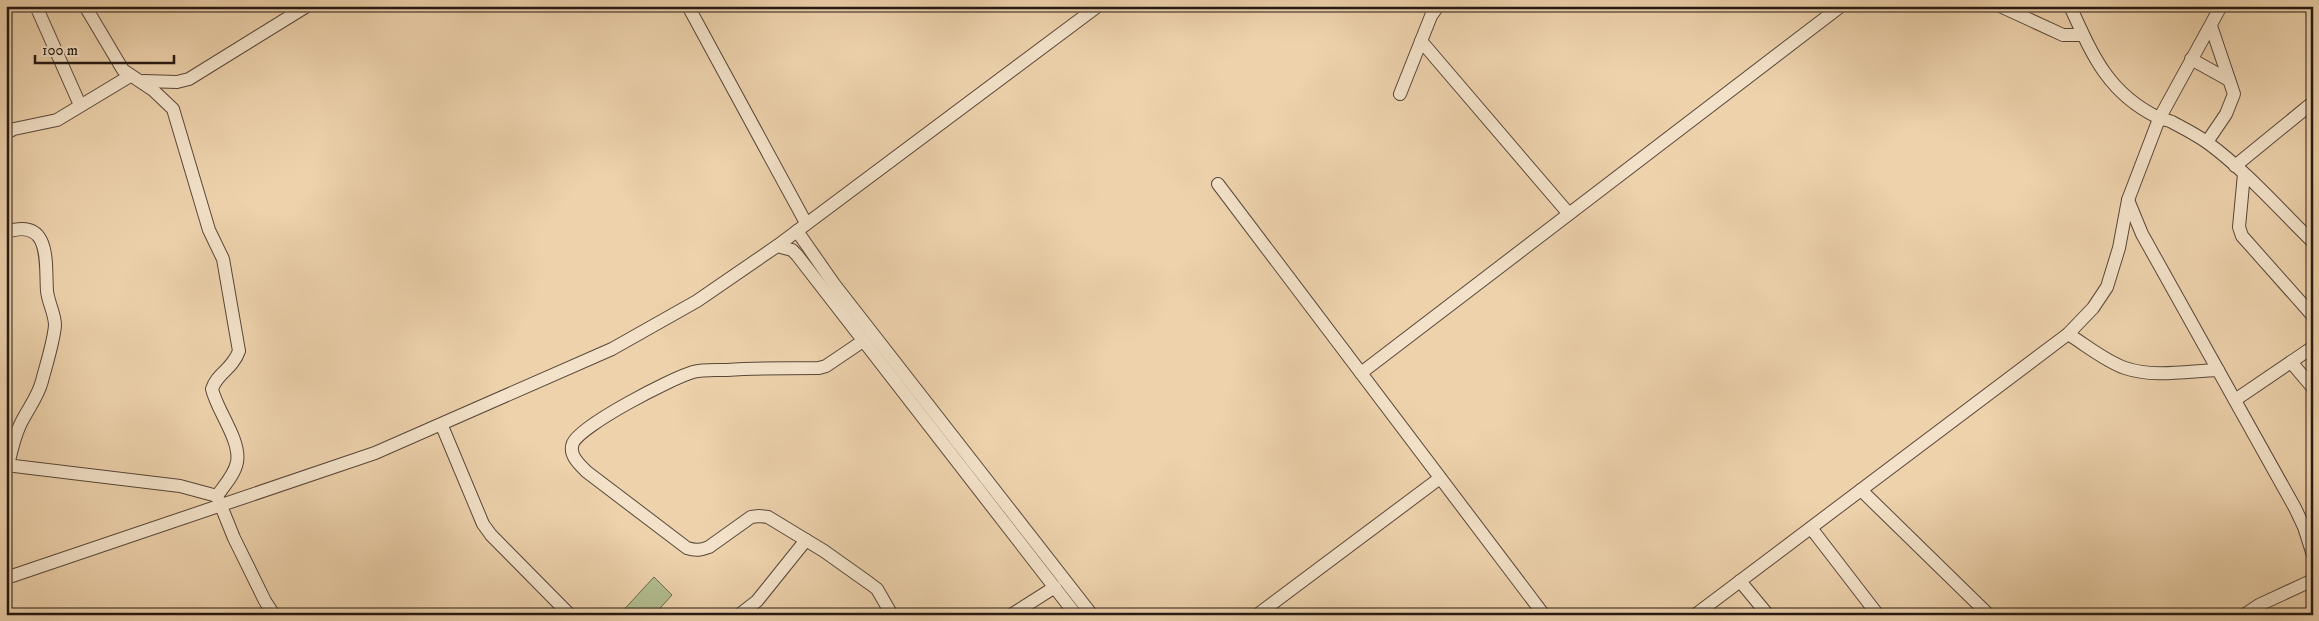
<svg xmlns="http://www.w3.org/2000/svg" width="2319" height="621" font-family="'IM FELL DW Pica',serif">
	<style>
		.green { fill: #b2bd8f; stroke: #6c6b51 }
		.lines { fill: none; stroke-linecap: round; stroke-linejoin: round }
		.minor-casing { stroke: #584739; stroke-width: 14 }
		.minor { stroke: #f3e2c9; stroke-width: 12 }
	</style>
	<rect width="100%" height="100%" fill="#edd2ac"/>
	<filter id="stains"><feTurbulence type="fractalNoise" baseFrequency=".004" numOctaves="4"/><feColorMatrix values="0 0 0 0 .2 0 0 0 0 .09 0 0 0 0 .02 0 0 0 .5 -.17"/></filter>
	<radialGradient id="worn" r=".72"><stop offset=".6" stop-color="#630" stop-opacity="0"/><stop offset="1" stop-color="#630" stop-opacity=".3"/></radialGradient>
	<polygon class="green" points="654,577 672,595 654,615 619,615"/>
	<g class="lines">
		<g class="minor-casing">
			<g id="minor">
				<polyline points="36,6 80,105"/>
				<path d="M85,6l38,64 30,20 20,19 36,121 14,29 16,92c-7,19 -22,22 -27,38 5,22 29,51 25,73 -2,12 -13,24 -20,34l17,42 31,63 9,14"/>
				<polyline points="688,6 806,223"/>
				<polyline points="2000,6 2063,35 2082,35"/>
				<path d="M2070,6c22,48 37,86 87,111 4,3 10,2 15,5 11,6 25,13 36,21 38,28 71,66 105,99"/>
				<polyline points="1421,41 1569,214"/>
				<polyline points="2191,59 2227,79"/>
				<polyline points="144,81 177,82 189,79 307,6"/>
				<polyline points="1400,94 1431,16 1438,6"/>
				<polyline points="6,133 14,129 57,120 130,76"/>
				<polyline points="2207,142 2226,114 2234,94 2211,26"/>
				<polyline points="2235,166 2311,104"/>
				<polyline points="2244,174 2239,227 2242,236 2313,316"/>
				<polyline points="1218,184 1544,615"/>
				<polyline points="2128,200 2142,234 2295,508 2304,527 2313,555"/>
				<polyline points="797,231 834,284 1092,615"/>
				<path d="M6,232c46,-15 39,31 41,59 1,11 8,23 8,34 -1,16 -9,40 -13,56 -4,16 -15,29 -22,44 -6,13 -9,27 -12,40"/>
				<polyline points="777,246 792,250 797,255 1076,615"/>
				<path d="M2068,334c18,11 37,27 57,34 29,10 63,3 93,2"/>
				<path d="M863,341l-37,25 -7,2c-31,0 -61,0 -92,2 -11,0 -23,-1 -34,2 -21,6 -112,53 -120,71 -5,12 7,22 14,29l100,76c9,3 14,2 22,-1l42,-30 8,-1 9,1 56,34 45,32 8,6 15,26"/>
				<polyline points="2291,362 2313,388"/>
				<polyline points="1361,373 1841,6"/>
				<polyline points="2235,400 2313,347"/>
				<polyline points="442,426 483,524 491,535 570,615"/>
				<polyline points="6,465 180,486 217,496"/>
				<polyline points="1861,490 1989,615"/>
				<polyline points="1811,528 1878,615"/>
				<polyline points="6,578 375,453 612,349 697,301 777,246 1098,6"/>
				<polyline points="1740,581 1768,615"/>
				<polyline points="739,615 757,601 806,540"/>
				<polyline points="1011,615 1055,587"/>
				<polyline points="1257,615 1440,478"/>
				<polyline points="1695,615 2068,334 2093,308 2107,287 2119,248 2128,200 2159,119 2221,6"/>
				<polyline points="2244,615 2259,605 2313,580"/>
			</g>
		</g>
		<use href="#minor" class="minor"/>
	</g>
	<rect width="2319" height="621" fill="none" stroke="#edd2ac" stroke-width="25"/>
	<rect x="8" y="8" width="2304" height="606" fill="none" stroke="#261913" stroke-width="2.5"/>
	<rect x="12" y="12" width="2294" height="596" fill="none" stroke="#261913"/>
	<path d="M35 55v8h139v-8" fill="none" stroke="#261913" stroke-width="2.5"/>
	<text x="42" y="55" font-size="15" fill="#261913" stroke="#f3e2c9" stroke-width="4" paint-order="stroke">100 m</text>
	<rect width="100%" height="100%" filter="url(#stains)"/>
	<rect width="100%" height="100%" fill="url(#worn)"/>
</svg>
